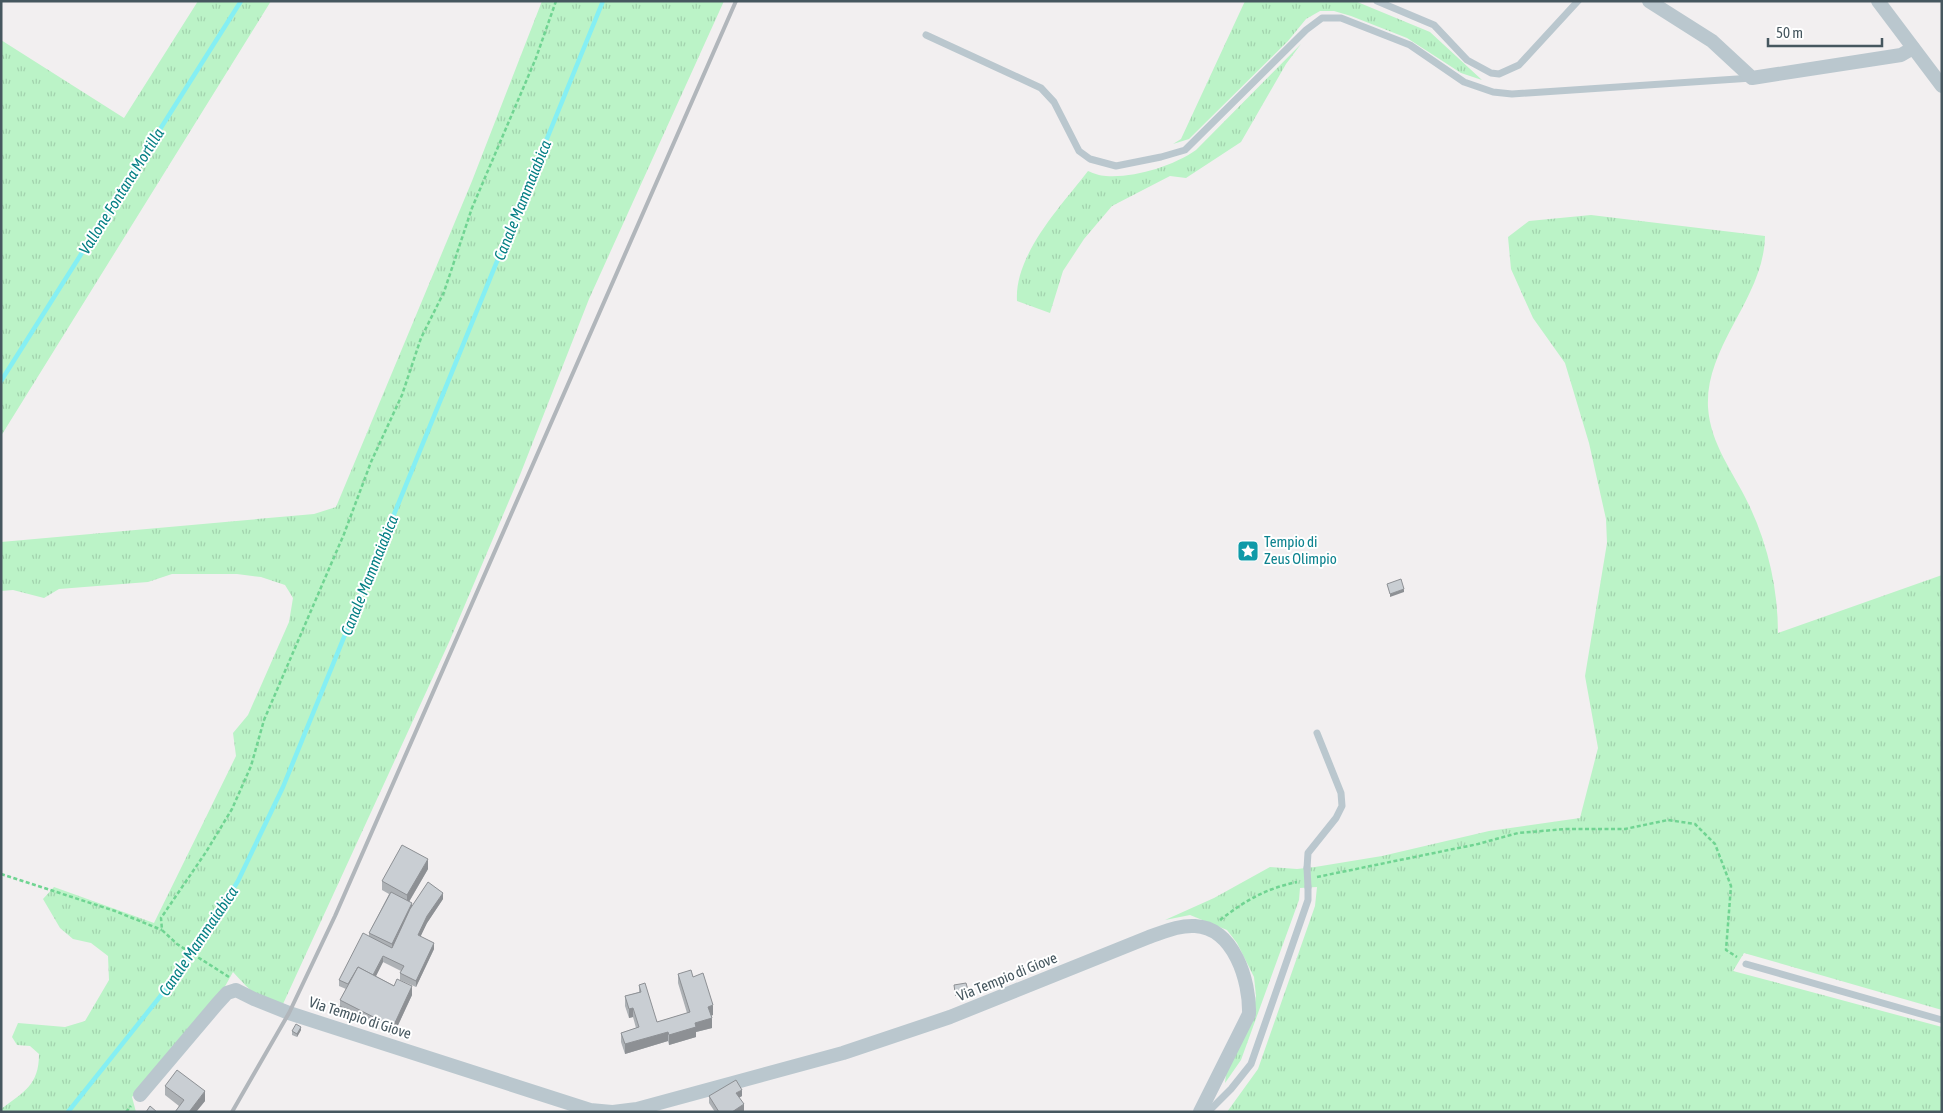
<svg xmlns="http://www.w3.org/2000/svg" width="1943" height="1113" font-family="'Asap Condensed',sans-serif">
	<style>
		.grass { fill: url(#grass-tufts) }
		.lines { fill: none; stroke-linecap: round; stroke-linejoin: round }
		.stream { stroke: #85eff3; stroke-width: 4.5 }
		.path { stroke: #70d492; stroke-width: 2.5; stroke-dasharray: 4 2.5; stroke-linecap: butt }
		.lane { stroke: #bac7ce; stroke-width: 7 }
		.street { stroke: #bac7ce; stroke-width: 14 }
		.rail { stroke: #b1b6bb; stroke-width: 4 }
		.lane-bridge { stroke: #bac7ce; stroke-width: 7 }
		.wall { fill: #adb1b5 }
		.shaded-wall { fill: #8d9094 }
		.building { fill: #c9ced3; stroke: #8d9094 }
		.labels { text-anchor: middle; stroke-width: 4; stroke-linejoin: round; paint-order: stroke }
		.culture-label { font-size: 15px; fill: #0d838f; stroke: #fff; text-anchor: start }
		.street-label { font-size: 15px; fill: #46575f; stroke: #fff }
		.water-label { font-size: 16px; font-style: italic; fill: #068085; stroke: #fff }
	</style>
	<defs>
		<pattern id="grass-tufts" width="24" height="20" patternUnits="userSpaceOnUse" patternTransform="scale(1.25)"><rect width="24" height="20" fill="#bbf3c7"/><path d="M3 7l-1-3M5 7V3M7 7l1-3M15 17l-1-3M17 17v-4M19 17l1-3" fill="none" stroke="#a2d2ad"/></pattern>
	</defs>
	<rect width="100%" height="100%" fill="#f2eff0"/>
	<g class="grass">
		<polygon points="198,1 271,1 1,436 1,40 124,118"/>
		<path d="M542,1h182l-135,298 -69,176 -70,165 -167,364c-29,-6 -31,-12 -50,-32l-10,18 -91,107 4,15h-135v-3c23,-17 38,-24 38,-55l-9,-8 -13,-1 -5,-8 6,-14 47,4 20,-6 24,-41 -1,-24 -17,-13 -18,-4 -13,-11 -17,-29 11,-12 100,36 82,-167 -3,-23 15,-18 41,-93 4,-24 -8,-13 -24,-8 -24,-3h-65l-24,8 -89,7 -15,9 -31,-8 -12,1v-49l313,-28 22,-7 136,-326z"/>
		<polygon points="1245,1 1355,1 1430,32 1482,80 1461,73 1407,38 1351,16 1334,11 1320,11 1306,19 1288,41 1189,139 1173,144 1181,139"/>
		<path d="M1301,44l-15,20 -45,78 -55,36 -16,-2 -58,30 -28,33 -21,32 -13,42 -33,-12c-3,-46 44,-95 71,-130 5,2 12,5 18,5 29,2 67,-10 90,-26z"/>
		<path d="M1591,215l174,21c-1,62 -60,109 -57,171 2,37 26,66 41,98 19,40 29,84 29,128l164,-58v435l-198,-57 -11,18 209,56v85h-715l31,-43 57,-163 2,-19 -17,1 -1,12 -58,160 -16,23 1,-9 28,-64 2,-14 -2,-19 -17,-34 -10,-13 -37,-15 -25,5 49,-22 56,-31 27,2 18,-2 67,-11 107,-25 91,-13 18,-70 -13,-72 22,-133 -1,-24 -17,-76 -24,-80 -32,-45 -22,-49 -3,-32 21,-16z"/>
	</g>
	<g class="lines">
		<g class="stream">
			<polyline points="1,381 241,1"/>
			<polyline points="68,1112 186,964 238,881 283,787 603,1"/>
		</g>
		<g class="path">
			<polyline points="1,874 115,911 162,930"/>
			<polyline points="1317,877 1478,844 1518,833 1566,829 1625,829 1668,820 1695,824 1715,844 1731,886 1726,950 1737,957"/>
			<path d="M1220,920c26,-20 45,-31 77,-38"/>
			<polyline points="229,977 177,944 162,930 161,918 206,852 232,809 251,766 264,720 344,534 371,462 402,395 421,338 444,292 472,208 536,58 556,1"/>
			<polyline points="126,1112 131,1106"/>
		</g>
		<g class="lane">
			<polyline points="1377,1 1434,25 1467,60 1491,73 1499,74 1519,65 1578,1"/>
			<polyline points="926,35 1041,88 1054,102 1079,151 1090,159 1116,166 1161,157 1185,150 1306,30 1322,18 1341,18 1410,45 1464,82 1493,92 1512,94 1752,78"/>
			<polyline points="1307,868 1308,853 1336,818 1342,806 1341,793 1317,733"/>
			<polyline points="1746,964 1942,1020"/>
			<polyline points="1208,1112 1231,1089 1251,1064 1308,900 1308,887"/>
		</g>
		<g class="street">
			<polyline points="1649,1 1712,41 1752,78 1901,55 1913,48"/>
			<polyline points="1878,1 1942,86"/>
			<polyline points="140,1095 217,1004 227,993 236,990 254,999 289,1013 590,1110 612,1112"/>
			<path d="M613,1112l24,-3 206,-56 107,-36 199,-80c15,-5 30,-12 46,-11 39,2 55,55 54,88l-49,98"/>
		</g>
		<polyline class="rail" points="232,1112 289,1013 335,916 736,1"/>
		<polyline class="lane-bridge" points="1307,868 1308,887"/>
	</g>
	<g class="wall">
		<polygon points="428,869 409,902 412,906 443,899 427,923 420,936 434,949 416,987 400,980 400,973 401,971 383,962 376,976 412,995 393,1036 346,1013 344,1017 337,1014 337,1011 340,1006 340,1000 346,989 339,986 339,980 369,936 369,933 389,894 382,890 382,881"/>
		<polygon points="678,974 693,977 713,1015 711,1016 712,1028 696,1032 696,1037 669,1045 668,1041 625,1054 621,1042 621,1033 636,1028 633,1017 629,1018 625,1006 625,996 639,992 639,985 657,1022 687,1013 678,983"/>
		<polygon points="301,1030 297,1037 292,1035 292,1031"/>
		<polygon points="165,1086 205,1101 196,1112 175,1112 179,1106 165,1095"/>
		<polygon points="709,1096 742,1096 739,1098 744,1111 742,1112 715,1112 709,1103"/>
	</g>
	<g class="shaded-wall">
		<polygon points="1404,589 1404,592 1390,597 1390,594"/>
		<polygon points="428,859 428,869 407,905 407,895"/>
		<polygon points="443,893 443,899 427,923 418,942 418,935 427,916"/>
		<polygon points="412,903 412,912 392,954 392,944"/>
		<polygon points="434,943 434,949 416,987 416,981"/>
		<polygon points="383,956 383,962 372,984 372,978"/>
		<polygon points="412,986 412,995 393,1036 393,1027"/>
		<polygon points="968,990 968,993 955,996 955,992"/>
		<polygon points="713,1005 713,1015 708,1016 708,1007"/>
		<polygon points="633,1008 633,1017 629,1018 629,1009"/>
		<polygon points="712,1018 712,1028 696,1032 696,1037 669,1045 669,1035 695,1023"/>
		<polygon points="301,1027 301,1030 297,1037 297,1034"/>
		<polygon points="668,1032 668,1041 625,1054 625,1044"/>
		<polygon points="742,1090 742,1096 736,1099 736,1093"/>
		<polygon points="205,1091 205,1101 196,1112 189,1112"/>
		<polygon points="744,1104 744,1111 742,1112 732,1112"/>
	</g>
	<g class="building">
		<polygon points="1401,579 1404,589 1390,594 1387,584"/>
		<polygon points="402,845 428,859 407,895 382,881"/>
		<polygon points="428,882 443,893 427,916 418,935 434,943 416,981 400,973 404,966 383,956 373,975 358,967 348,984 339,980 363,933 392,948 410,909"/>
		<polygon points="391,892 412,903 392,944 369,933"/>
		<polygon points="358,967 394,986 397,979 412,986 393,1027 340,1000"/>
		<polygon points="691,970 693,977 703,973 713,1005 708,1007 712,1018 695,1023 696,1027 669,1035 668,1032 625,1044 621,1033 639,1027 633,1008 629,1009 625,996 641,992 639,985 645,983 657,1022 690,1012 678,974"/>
		<polygon points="966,983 968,990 955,992 954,985"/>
		<polygon points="340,1006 346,1010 344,1014 337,1011"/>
		<polygon points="296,1024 301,1027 297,1034 292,1031"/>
		<polygon points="177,1070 205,1091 189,1112 175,1112 184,1100 165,1086"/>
		<polygon points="736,1080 742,1090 736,1093 744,1104 732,1112 719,1112 709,1096"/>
		<polygon points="150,1106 157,1112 146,1112"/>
	</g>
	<defs>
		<g id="sight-square" transform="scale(1.125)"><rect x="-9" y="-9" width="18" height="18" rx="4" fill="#0f9aa8" stroke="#fff"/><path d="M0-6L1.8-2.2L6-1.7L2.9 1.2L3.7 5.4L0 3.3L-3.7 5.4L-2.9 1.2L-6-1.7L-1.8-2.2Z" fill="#fff"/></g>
	</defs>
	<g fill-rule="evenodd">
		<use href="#sight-square" x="1248" y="551"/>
	</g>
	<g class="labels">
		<g class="culture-label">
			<text x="1264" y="547">Tempio di<tspan x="1264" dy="17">Zeus Olimpio</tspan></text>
		</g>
		<g class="street-label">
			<text transform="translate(1007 977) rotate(-22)" y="5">Via Tempio di Giove</text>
			<text transform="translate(360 1018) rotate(18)" y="5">Via Tempio di Giove</text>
		</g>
		<g class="water-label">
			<text transform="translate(121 191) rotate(-58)" y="6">Vallone Fontana Mortilla</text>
			<text transform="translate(522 200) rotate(-68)" y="6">Canale Mammaiabica</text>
			<text transform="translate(369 575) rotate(-68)" y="6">Canale Mammaiabica</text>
			<text transform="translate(198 941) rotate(-56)" y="6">Canale Mammaiabica</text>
		</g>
	</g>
	<rect width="1943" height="1113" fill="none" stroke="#46575f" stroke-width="5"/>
	<path d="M1768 38v8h114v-8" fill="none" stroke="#46575f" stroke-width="2.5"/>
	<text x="1776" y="38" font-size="15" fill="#46575f" stroke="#ffffff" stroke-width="4" paint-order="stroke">50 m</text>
</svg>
